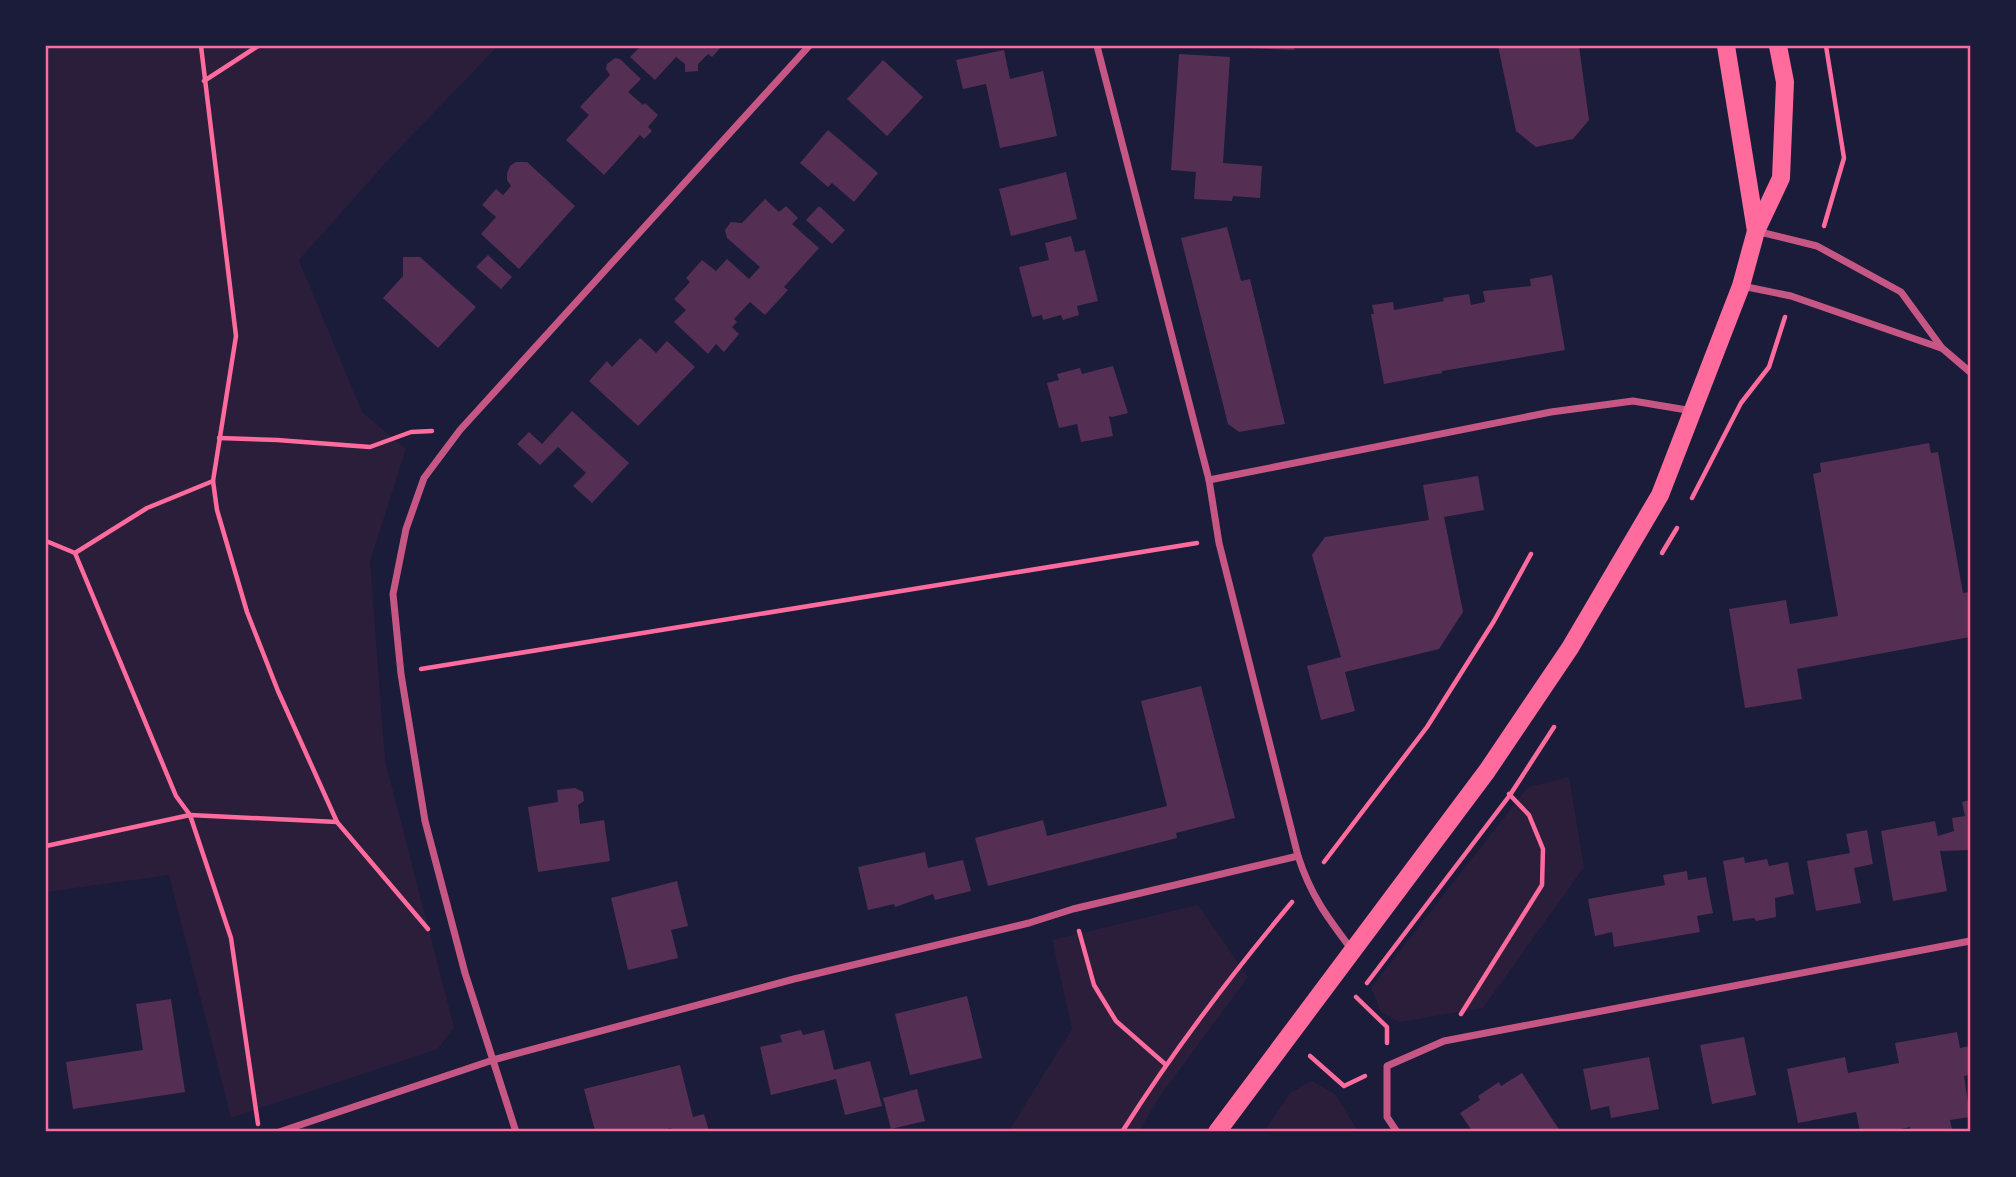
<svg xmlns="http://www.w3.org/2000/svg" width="2016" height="1177" font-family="Karla,sans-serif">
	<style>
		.green { fill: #2a1e3b }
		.building { fill: #542f53 }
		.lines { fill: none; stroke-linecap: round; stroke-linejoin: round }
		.path { stroke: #ff6b9d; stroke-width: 4.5 }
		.minor { stroke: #c65784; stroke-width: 7 }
		.primary { stroke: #ff6b9d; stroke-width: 18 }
		.neatline { fill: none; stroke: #ff6b9d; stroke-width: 2.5 }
	</style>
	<rect width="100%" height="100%" fill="#1b1b3a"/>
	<g class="green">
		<polygon points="46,46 498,46 389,159 299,260 362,412 406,449 370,561 385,760 454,1027 438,1049 231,1118 169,875 46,892"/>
		<polygon points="1569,777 1584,867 1483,1008 1400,1022 1381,1012 1371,988 1528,787"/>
		<polygon points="1198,905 1248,977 1161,1095 1139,1131 1008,1132 1072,1029 1052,940"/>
		<polygon points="1312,1081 1335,1094 1358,1131 1264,1131 1291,1092"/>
	</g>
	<g class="building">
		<polygon points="641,46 722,46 712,57 708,54 698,64 698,71 685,72 685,64 676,57 655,80 630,57"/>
		<polygon points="1249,46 1295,46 1294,50 1249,48"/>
		<polygon points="1498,46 1579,46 1589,120 1573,139 1536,147 1516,131"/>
		<polygon points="1004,50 1010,79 1043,71 1057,136 1000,148 986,84 963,89 956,60"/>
		<polygon points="1179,54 1230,57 1223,163 1262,166 1260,198 1233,196 1232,201 1194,199 1196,172 1171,170"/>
		<polygon points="615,58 620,59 641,79 628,92 643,105 645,103 658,115 648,127 652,131 644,139 640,135 604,175 566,140 589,115 580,107 610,75 606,69 607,64"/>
		<polygon points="883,60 923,97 887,136 847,99"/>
		<polygon points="828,130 878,173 854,202 832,183 828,187 800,163"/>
		<polygon points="516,162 527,162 575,206 519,269 481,234 496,217 482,205 496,189 503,195 511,186 507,180 507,173 510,166"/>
		<polygon points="1066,172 1077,219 1011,236 999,189"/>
		<polygon points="765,199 779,212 786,206 798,218 792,224 819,248 784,287 788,290 765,315 750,302 734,319 737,322 732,327 739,334 724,352 716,344 708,354 674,322 686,310 674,299 690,282 686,278 702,260 716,271 727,259 749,279 760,267 727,238 725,230 731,222 742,223"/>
		<polygon points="819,206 845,230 832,244 806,220"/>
		<polygon points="1227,227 1241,281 1250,279 1285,424 1239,432 1228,424 1181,238"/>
		<polygon points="1071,236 1075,252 1085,250 1098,301 1077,306 1079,315 1063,320 1061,315 1043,320 1042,315 1032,317 1019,267 1049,260 1045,243"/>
		<polygon points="488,255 512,277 501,289 476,267"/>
		<polygon points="403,257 420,257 476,307 438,348 383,298 403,276"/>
		<polygon points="1552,275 1565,350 1442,371 1442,373 1384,384 1371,314 1374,314 1372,305 1393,302 1394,310 1444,301 1443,298 1469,294 1471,305 1485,302 1483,291 1531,286 1530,279"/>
		<polygon points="640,338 656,353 667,341 695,367 638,426 589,381 607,361 612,367"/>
		<polygon points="1113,366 1128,413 1112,417 1109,416 1113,436 1081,442 1077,424 1059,428 1047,383 1059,380 1057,374 1080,368 1082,374"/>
		<polygon points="572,411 629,463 592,503 573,486 586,473 558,447 540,465 517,444 529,432 542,444"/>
		<polygon points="1929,443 1931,453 1938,452 1963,593 1970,592 1970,637 1797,669 1802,699 1745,708 1729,609 1786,600 1790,624 1838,616 1813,474 1821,472 1820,463"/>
		<polygon points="1478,476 1484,510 1444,517 1463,612 1439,649 1345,672 1355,711 1321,720 1307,666 1341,657 1312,555 1325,537 1429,520 1423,485"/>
		<polygon points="1201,686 1235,818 1176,833 1177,838 988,886 975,838 1043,820 1047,836 1167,806 1141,701"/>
		<polygon points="575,788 583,792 584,801 578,805 580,824 604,820 610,861 538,872 528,807 558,802 557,790"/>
		<polygon points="1970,800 1970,850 1940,851 1947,891 1893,901 1881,831 1935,821 1938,836 1954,831 1952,818 1965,816 1962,802"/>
		<polygon points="1867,830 1873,864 1854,868 1861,903 1816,911 1807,861 1850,853 1846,834"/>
		<polygon points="925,852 928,868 963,860 971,891 935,900 933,894 895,907 894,904 868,910 858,867"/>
		<polygon points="1744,857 1745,863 1767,859 1769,866 1788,862 1794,894 1775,898 1776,917 1756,921 1754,918 1733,921 1723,861"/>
		<polygon points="1687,871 1688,880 1706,877 1713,913 1697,916 1700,932 1614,947 1612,932 1595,936 1588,899 1665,885 1663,875"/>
		<polygon points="677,881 688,926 671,930 678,958 628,970 611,898"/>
		<polygon points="967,996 982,1058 910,1075 895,1014"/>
		<polygon points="171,999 185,1092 73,1109 66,1062 143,1050 136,1004"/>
		<polygon points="801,1030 803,1035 824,1030 834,1070 870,1061 882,1106 845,1115 836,1079 771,1095 760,1047 782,1042 780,1035"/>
		<polygon points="1957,1032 1960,1048 1970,1046 1970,1075 1964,1076 1970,1117 1950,1120 1952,1129 1910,1131 1910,1127 1891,1131 1860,1131 1856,1112 1798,1123 1787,1069 1845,1057 1848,1073 1899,1063 1895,1043"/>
		<polygon points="1744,1037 1756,1095 1712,1104 1700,1045"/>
		<polygon points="1649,1057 1659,1109 1611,1118 1609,1106 1591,1110 1583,1069"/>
		<polygon points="680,1065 693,1117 704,1114 709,1131 672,1131 671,1128 659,1131 595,1131 584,1089"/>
		<polygon points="1522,1073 1560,1131 1472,1131 1460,1113 1480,1100 1478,1096 1499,1082 1501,1086"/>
		<polygon points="917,1089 925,1121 891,1129 883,1098"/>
	</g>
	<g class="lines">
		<g class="path">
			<polyline points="201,46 236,336 213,481 217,510 247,612 278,691 337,822 428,929"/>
			<polyline points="204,81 258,46"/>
			<polyline points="1824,226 1844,158 1826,46"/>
			<polyline points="219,438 277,440 370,447 411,432 432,431"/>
			<polyline points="1692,498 1741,403 1769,367 1785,317"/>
			<polyline points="46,541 75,553 147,508 213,481"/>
			<polyline points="75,553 176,796 190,815 231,938 258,1124"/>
			<polyline points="1662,553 1677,528"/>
			<polyline points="421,669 1197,543"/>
			<polyline points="46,846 190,815 337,822"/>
			<polyline points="1324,862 1427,727 1494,621 1531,554"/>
			<polyline points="1079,931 1094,985 1116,1021 1165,1064"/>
			<polyline points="1367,983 1510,795 1554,727"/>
			<polyline points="1356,997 1387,1027 1387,1043"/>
			<polyline points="1461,1014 1542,885 1543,849 1529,815 1509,794"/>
			<polyline points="1310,1056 1344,1086 1365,1076"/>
			<path d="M1122,1132c51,-81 109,-157 170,-230"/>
		</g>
		<g class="minor">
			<polyline points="1097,46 1209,480 1219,543 1298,856"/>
			<polyline points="1756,231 1817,246 1901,292 1942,348 1970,372"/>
			<polyline points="1742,286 1791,296 1941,348"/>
			<polyline points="1209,480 1551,412 1633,401 1693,411"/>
			<path d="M279,1132l214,-72 301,-81 235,-56 44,-14 225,-53c13,40 29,61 54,94"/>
			<polyline points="516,1132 465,973 425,821 401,674 393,594 406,529 424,478 460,430 809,46"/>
			<polyline points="1397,1132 1387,1117 1387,1066 1444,1041 1970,941"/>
		</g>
		<g class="primary">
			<polyline points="1726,46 1756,231"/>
			<polyline points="1217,1132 1487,771 1570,648 1660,495 1741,286 1756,231 1781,178 1785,82 1778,46"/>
		</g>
	</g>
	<rect width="2016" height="1177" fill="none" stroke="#1b1b3a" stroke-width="94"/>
	<rect x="47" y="47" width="1922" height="1083" class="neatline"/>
</svg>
